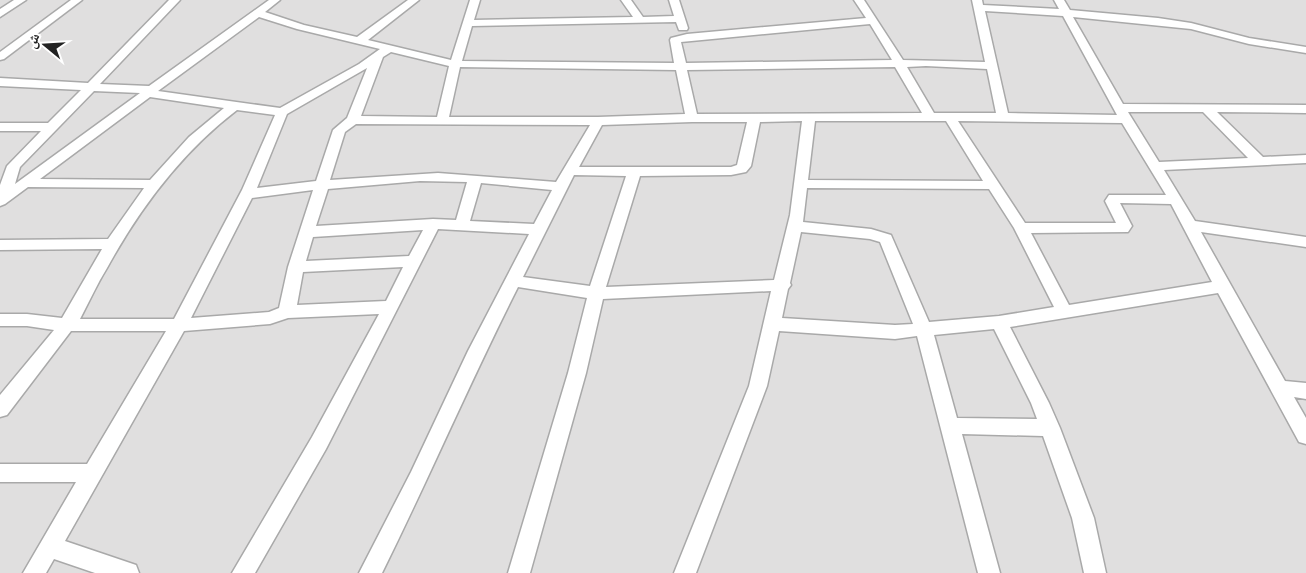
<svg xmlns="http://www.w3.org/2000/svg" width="1306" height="573" font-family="Montserrat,'Noto Naskh Arabic',sans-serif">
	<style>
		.residential { fill: #e0dfdf }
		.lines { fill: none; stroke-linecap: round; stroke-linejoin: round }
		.minor-casing { stroke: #a9a9a9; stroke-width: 3 }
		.minor { fill: #fff; fill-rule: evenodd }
	</style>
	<rect width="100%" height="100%" fill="#f2efe9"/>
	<rect class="residential" x="0" y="0" width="1306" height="573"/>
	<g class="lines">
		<g class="minor-casing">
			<g id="minor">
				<polygon points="14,0 26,0 0,17 0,9"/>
				<polygon points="71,0 82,0 4,59 0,60 0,52"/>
				<path d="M169,0h11l-80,84 49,2 120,-86h11l-15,12 39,13 53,12 51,-37h11l-51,40 83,20 19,-60h10l-6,20 159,-3 -12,-17h10l12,17 31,-1 -5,-16h10l9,28 -1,2h-8l-3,-8 -204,4 -10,35 212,2 -4,-23 1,-2 16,-4 179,-16 -12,-18h10l39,60 82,2 -13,-62h10l1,5 76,4 -5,-9h10l6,10 88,8 33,5 58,15 57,9v6l-57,-9 -58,-15 -118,-12 50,87 183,1v8l-89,-1 46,45 43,-2v8l-142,7 31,51 111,16v10l-105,-15 84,149 21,2v16l-12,-2 12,21v26l-7,-2 -81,-149 -208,34 39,76 11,25 34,90 12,55h-22l-12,-55 -29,-82 -81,-2 38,139h-22l-61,-237 -22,3 -116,-8 -12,55 -71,187h-22l75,-187 22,-95 -168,8 -17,74 -56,200h-22l60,-200 19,-75 -69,-11c-48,95 -89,191 -136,286h-23l52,-101 57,-121 61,-117 -91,-5 -112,220 -71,124h-23l80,-136 67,-123 -91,4 -18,6 -86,7 -119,210 71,24 3,8h-44l-41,-14 -8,14h-23l53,-91h-76v-18h87l79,-133h-95l-64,84 -7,2v-22l54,-65 -27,-4h-27v-12h27l35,4 40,-69 -102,1v-10l108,-1 36,-51 -116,-1 -23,17 -5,2v-21l7,-19 34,-35h-41v-8h48l33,-33 -81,-4v-8l88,5zM985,11l78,5 54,99 -109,-2zM259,17l38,12 83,20 -21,15 -79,44 -122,-17zM870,24l22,36 -206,3 -5,-21zM391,52l58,14 -12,51 -76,-1 22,-59zM926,66l61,3 9,44h-62l-27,-46zM460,67l216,3 9,44 -87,3h-149zM895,67l27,46 -225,1 -10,-44zM367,68l-20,50 -14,12 -17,51 -59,7 30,-74zM94,91l46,2 -125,91 5,-17zM150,97l74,11 -35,29 -39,43 -110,-1zM237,110l38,5 -33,75 -68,129h-94c9,-17 17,-35 27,-51 33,-60 75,-116 130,-158zM1128,112h75l45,46 -89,4zM802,121l-12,94 -16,65 -168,7 34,-111 91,-1 15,-3 5,-6 9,-44zM815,121h131l37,60 -175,-1zM958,121l164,2 44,72h-57l-4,6 11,22h-91zM692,122h55l-10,43 -6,2h-152l23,-42zM356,124l234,1 -34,57 -118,-9 -108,7 15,-48zM574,175l52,1 -36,110 -67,-9zM420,181l47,1 -11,38 -23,-1 -117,7 12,-37zM481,183l71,7 -18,34 -64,-3zM807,188l182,1 25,39 40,79 -55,9 -70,6 -38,-87 -20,-6 -68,-7zM313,190l-25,77 -9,41 -10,4 -78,6 61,-120zM1120,203l51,1 41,78 -143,23 -38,-72 97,-1 4,-6zM423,230l-14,26 -103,5 7,-24zM801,232l69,7 10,3 33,82 -18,1 -113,-7 6,-29 3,-4 -1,-2zM403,267l-17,34 -89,4 6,-33zM994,329l37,74 6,16 -80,-1 -23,-83z"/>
			</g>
		</g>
		<use href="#minor" class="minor"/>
	</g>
	<g transform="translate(45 45) rotate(288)" stroke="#ffffff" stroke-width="4" paint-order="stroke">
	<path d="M0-4L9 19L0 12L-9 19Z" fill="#222222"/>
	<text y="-8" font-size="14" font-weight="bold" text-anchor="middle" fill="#222222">ش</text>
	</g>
</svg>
